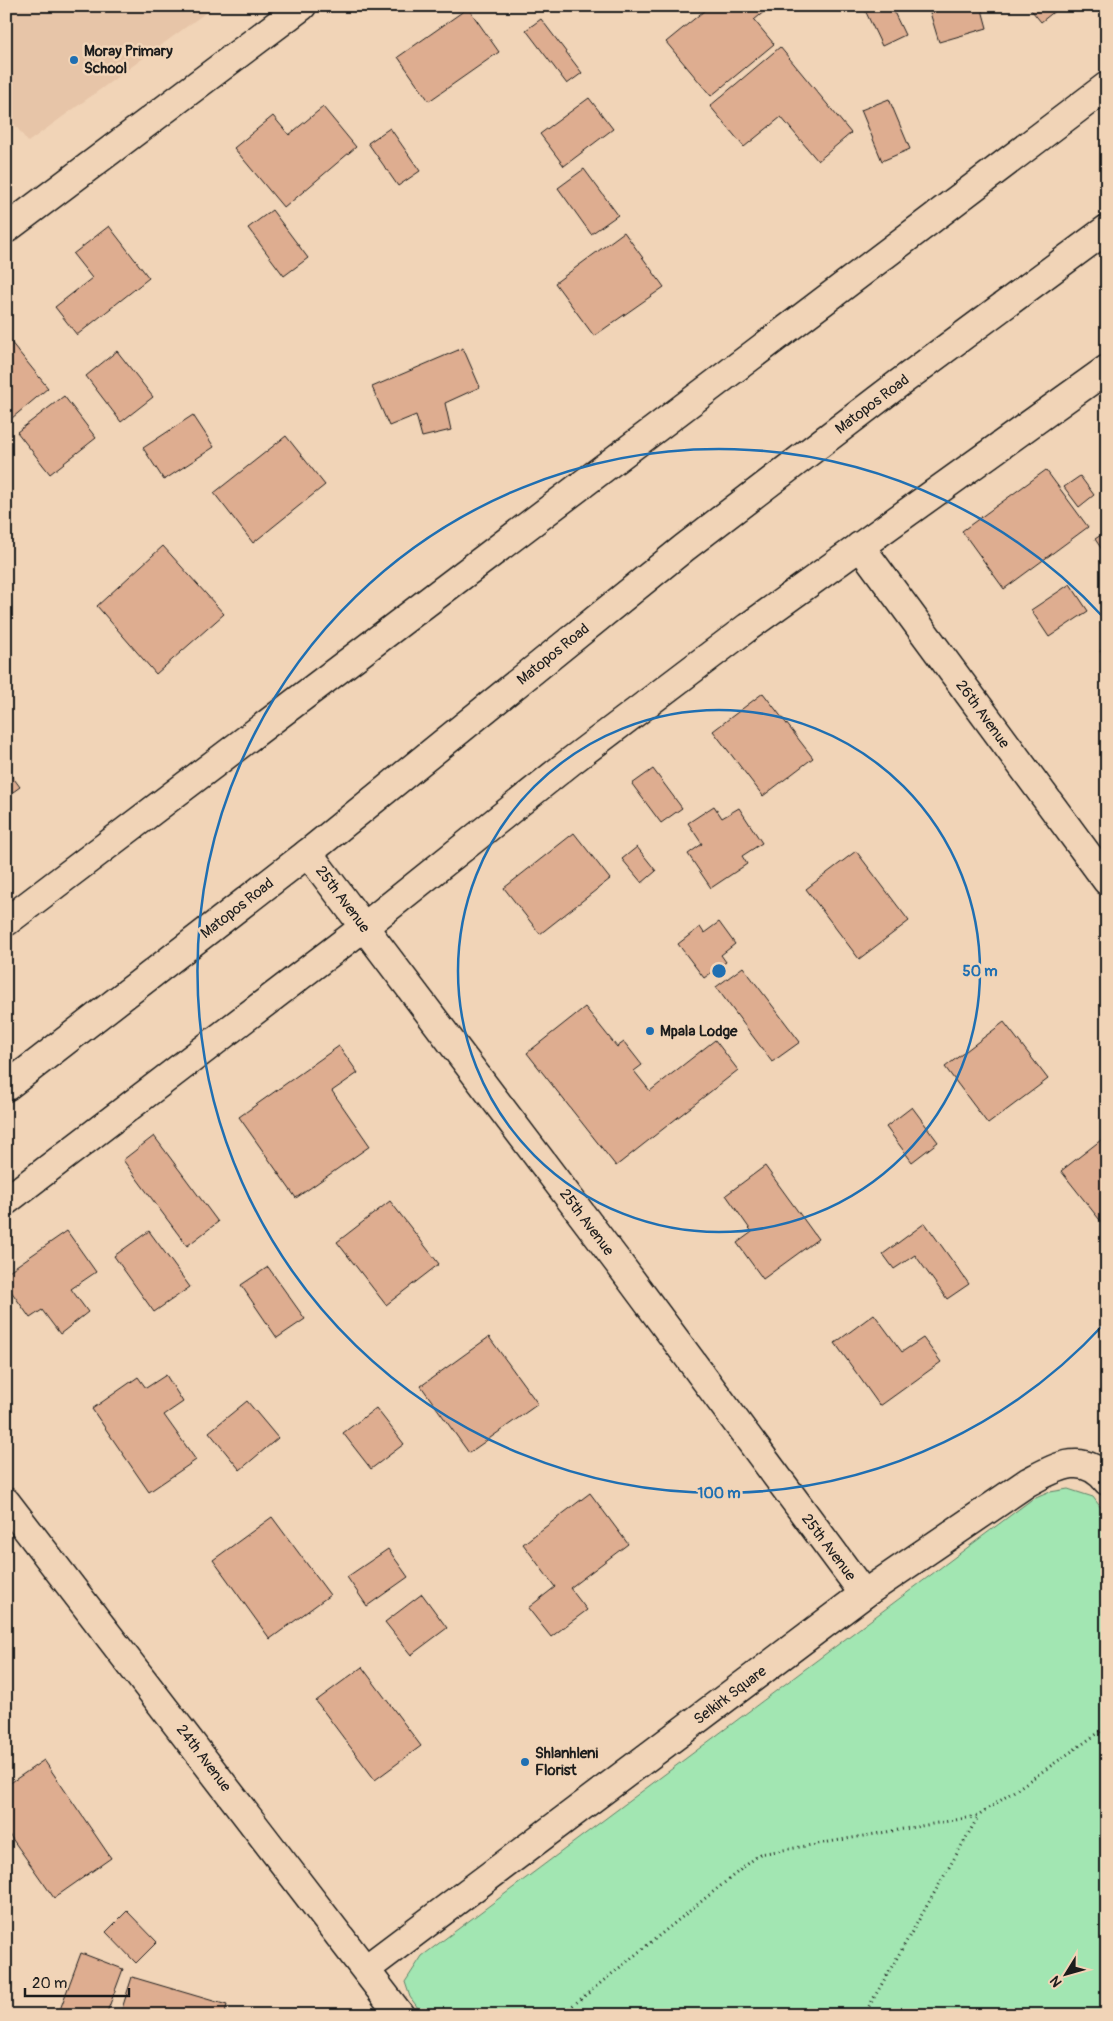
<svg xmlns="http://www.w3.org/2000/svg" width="1113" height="2021" font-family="Pangolin,sans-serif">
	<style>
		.built { fill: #e7c5a8 }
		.green { fill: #a2e6b2; stroke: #5f8167 }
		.building { fill: #dead90; stroke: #1c1c1c }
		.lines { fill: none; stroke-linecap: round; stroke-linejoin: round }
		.street-casing { stroke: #1c1c1c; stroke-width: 31 }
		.secondary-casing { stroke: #1c1c1c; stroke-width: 31 }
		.path { stroke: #1c1c1c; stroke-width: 3; stroke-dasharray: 1 4; stroke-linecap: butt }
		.street { stroke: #f1d4b7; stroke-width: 28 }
		.secondary { stroke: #f1d4b7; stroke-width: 28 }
		.ring { fill: none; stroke: #1f6fb2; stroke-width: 2.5 }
		.poi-dot { fill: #1f6fb2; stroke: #f1d4b7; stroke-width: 2 }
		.labels { text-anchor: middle; stroke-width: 5; stroke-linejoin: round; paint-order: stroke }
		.poi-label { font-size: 15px; font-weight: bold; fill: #1c1c1c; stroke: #f1d4b7; text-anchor: start }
		.street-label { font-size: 15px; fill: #1c1c1c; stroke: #f1d4b7 }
		.centre { fill: #1f6fb2; stroke: #f1d4b7; stroke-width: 2.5 }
		.ring-label { font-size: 15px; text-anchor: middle; font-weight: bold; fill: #1f6fb2; stroke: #f1d4b7; stroke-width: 5; stroke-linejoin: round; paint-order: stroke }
	</style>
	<rect width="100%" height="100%" fill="#f1d4b7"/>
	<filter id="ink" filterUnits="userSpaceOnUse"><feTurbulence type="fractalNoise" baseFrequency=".02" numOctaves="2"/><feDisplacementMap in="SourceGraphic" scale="10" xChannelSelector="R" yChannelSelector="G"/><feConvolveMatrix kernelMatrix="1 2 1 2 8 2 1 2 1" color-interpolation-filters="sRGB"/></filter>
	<g filter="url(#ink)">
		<polygon class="built" points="6,6 215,6 28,142 6,113"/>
		<polygon class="green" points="1068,1489 1093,1497 1107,1516 1107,2015 423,2015 410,1997 405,1982 422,1956 1031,1500 1050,1492"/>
		<g class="building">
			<polygon points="710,6 771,6 754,20 774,44 711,96 666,42"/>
			<polygon points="863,6 891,6 905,35 882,46"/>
			<polygon points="928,6 981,6 987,28 939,42"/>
			<polygon points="1028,6 1061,6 1041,22"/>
			<polygon points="468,8 499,52 429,101 398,57"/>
			<polygon points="541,19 582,73 567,84 526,30"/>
			<polygon points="780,47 851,133 818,161 781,117 744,147 710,106"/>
			<polygon points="589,98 613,129 564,166 540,134"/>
			<polygon points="889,99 910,149 882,161 861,110"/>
			<polygon points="323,107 356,147 284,208 234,148 273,116 289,135"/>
			<polygon points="390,128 420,171 398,186 368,143"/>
			<polygon points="584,169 618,215 591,234 558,188"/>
			<polygon points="272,210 308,258 284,276 248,228"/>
			<polygon points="109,226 149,278 77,335 55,307 92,278 73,254"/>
			<polygon points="624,232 664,287 594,336 555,283"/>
			<polygon points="6,336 48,388 6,423"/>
			<polygon points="463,348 480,387 445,403 451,430 422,437 416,415 389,426 372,387"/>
			<polygon points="117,351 153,397 121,422 86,376"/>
			<polygon points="64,396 96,438 50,474 17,432"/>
			<polygon points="193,415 214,447 164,480 143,448"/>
			<polygon points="286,436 325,485 253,543 214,493"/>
			<polygon points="1046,470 1088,527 1004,589 962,531"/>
			<polygon points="1080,476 1094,495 1079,507 1064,487"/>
			<polygon points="1107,531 1107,557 1095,539"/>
			<polygon points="163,546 224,614 156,674 97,606"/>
			<polygon points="1070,584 1088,611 1049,637 1031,610"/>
			<polygon points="1107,647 1107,661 1100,651"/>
			<polygon points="763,693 813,758 763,796 713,731"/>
			<polygon points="6,768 20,787 6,797"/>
			<polygon points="653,769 682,808 661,823 632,784"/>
			<polygon points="714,806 722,818 739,808 762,843 742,856 747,864 711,888 688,854 702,844 688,823"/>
			<polygon points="574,833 610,879 540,934 504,888"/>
			<polygon points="637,847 656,871 642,883 622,859"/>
			<polygon points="856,851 909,921 859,959 806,889"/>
			<polygon points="719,922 735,944 721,955 726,962 704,978 678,944 700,927 704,933"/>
			<polygon points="743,967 800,1042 772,1062 716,987"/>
			<polygon points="585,1007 617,1047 624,1042 642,1065 634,1071 650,1091 715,1040 738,1070 616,1166 527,1053"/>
			<polygon points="1004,1022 1048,1079 988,1124 945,1067"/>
			<polygon points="339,1046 358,1073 332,1091 370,1146 296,1198 239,1117"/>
			<polygon points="912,1107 938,1142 912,1162 886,1127"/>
			<polygon points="154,1136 218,1222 187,1246 123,1160"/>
			<polygon points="1101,1140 1107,1147 1107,1221 1103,1224 1061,1171"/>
			<polygon points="765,1166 818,1239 763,1279 737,1243 752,1232 726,1195"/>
			<polygon points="390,1201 439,1264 386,1305 337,1242"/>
			<polygon points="925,1223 969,1284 947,1299 915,1255 894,1269 883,1254"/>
			<polygon points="67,1231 96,1272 71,1289 88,1312 60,1334 42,1310 30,1318 6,1284 6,1273"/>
			<polygon points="149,1231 190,1287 154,1312 114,1256"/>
			<polygon points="268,1267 305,1319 277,1338 241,1285"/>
			<polygon points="874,1314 902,1352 923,1338 941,1362 880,1406 835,1343"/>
			<polygon points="489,1337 538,1404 469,1453 421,1386"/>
			<polygon points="166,1375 183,1402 164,1415 196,1460 149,1492 92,1409 138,1377 146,1388"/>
			<polygon points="247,1401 278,1438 240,1470 209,1432"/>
			<polygon points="376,1408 404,1444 371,1469 343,1433"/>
			<polygon points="590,1493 628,1544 570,1588 587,1610 551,1637 528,1608 555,1587 523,1544"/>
			<polygon points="272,1517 330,1595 270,1639 213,1560"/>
			<polygon points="388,1549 408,1577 367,1606 347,1577"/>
			<polygon points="422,1594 447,1628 411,1655 385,1622"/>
			<polygon points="362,1667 421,1746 375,1780 316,1701"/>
			<polygon points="44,1760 111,1858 54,1898 6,1830 6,1786"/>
			<polygon points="127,1911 157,1942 136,1963 106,1932"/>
			<polygon points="81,1953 123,1969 106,2015 58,2015"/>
			<polygon points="132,1977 227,2005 224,2015 120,2015"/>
		</g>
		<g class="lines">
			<g class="street-casing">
				<g id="street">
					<polyline points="6,229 302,6"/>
					<polyline points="860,546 1107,881"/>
					<polyline points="308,853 620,1265 864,1594"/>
					<polyline points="6,922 1107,86"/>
					<polyline points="6,1201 364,927 570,762 748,627 1107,369"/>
					<polyline points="6,1502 400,2015"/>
					<path d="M366,1969l498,-375 164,-112c27,-14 55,-32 79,-1"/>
				</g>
			</g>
			<g class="secondary-casing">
				<polyline id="secondary" points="6,1087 308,853 684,548 898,384 1107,229"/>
			</g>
			<g class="path">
				<polyline points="561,2015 760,1854 978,1816 1107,1727"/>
				<polyline points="864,2015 978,1817"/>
			</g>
			<use href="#street" class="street"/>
			<use href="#secondary" class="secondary"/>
		</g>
	</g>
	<g class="ring">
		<circle cx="719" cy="971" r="261"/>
		<path d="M1104 1324A522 522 0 1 1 1104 618"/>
	</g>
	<g class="poi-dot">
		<circle cx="74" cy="60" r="5"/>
		<circle cx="650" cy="1031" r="5"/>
		<circle cx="525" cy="1762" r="5"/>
	</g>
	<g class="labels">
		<g class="poi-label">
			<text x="84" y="56">Moray Primary<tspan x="84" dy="17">School</tspan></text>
			<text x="660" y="1036">Mpala Lodge</text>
			<text x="535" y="1758">Shlanhleni<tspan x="535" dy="17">Florist</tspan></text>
		</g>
		<g class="street-label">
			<text transform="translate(872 404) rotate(-37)" y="5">Matopos Road</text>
			<text transform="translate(553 654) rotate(-39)" y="5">Matopos Road</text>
			<text transform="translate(983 714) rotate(54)" y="5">26th Avenue</text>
			<text transform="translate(343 899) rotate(53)" y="5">25th Avenue</text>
			<text transform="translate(237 908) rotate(-38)" y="5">Matopos Road</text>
			<text transform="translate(587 1222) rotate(53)" y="5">25th Avenue</text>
			<text transform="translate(829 1547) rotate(53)" y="5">25th Avenue</text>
			<text transform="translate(730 1695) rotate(-37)" y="5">Selkirk Square</text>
			<text transform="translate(204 1758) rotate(53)" y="5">24th Avenue</text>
		</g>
	</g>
	<circle cx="719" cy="971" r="8" class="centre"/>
	<g class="ring-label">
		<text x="980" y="976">50 m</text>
		<text x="719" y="1498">100 m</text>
	</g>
	<rect width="1113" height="2021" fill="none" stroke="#f1d4b7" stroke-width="25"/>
	<rect x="12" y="12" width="1088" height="1996" fill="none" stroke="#1c1c1c" stroke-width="2" filter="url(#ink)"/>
	<g transform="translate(1066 1974) rotate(233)" stroke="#f1d4b7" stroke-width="4" paint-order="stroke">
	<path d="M0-4L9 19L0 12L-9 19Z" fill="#1c1c1c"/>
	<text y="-8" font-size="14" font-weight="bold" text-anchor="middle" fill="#1c1c1c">N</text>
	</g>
	<path d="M25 1988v8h104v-8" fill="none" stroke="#1c1c1c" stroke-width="2.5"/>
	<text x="32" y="1988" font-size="15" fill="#1c1c1c" stroke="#f1d4b7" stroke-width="4" paint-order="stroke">20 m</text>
</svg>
